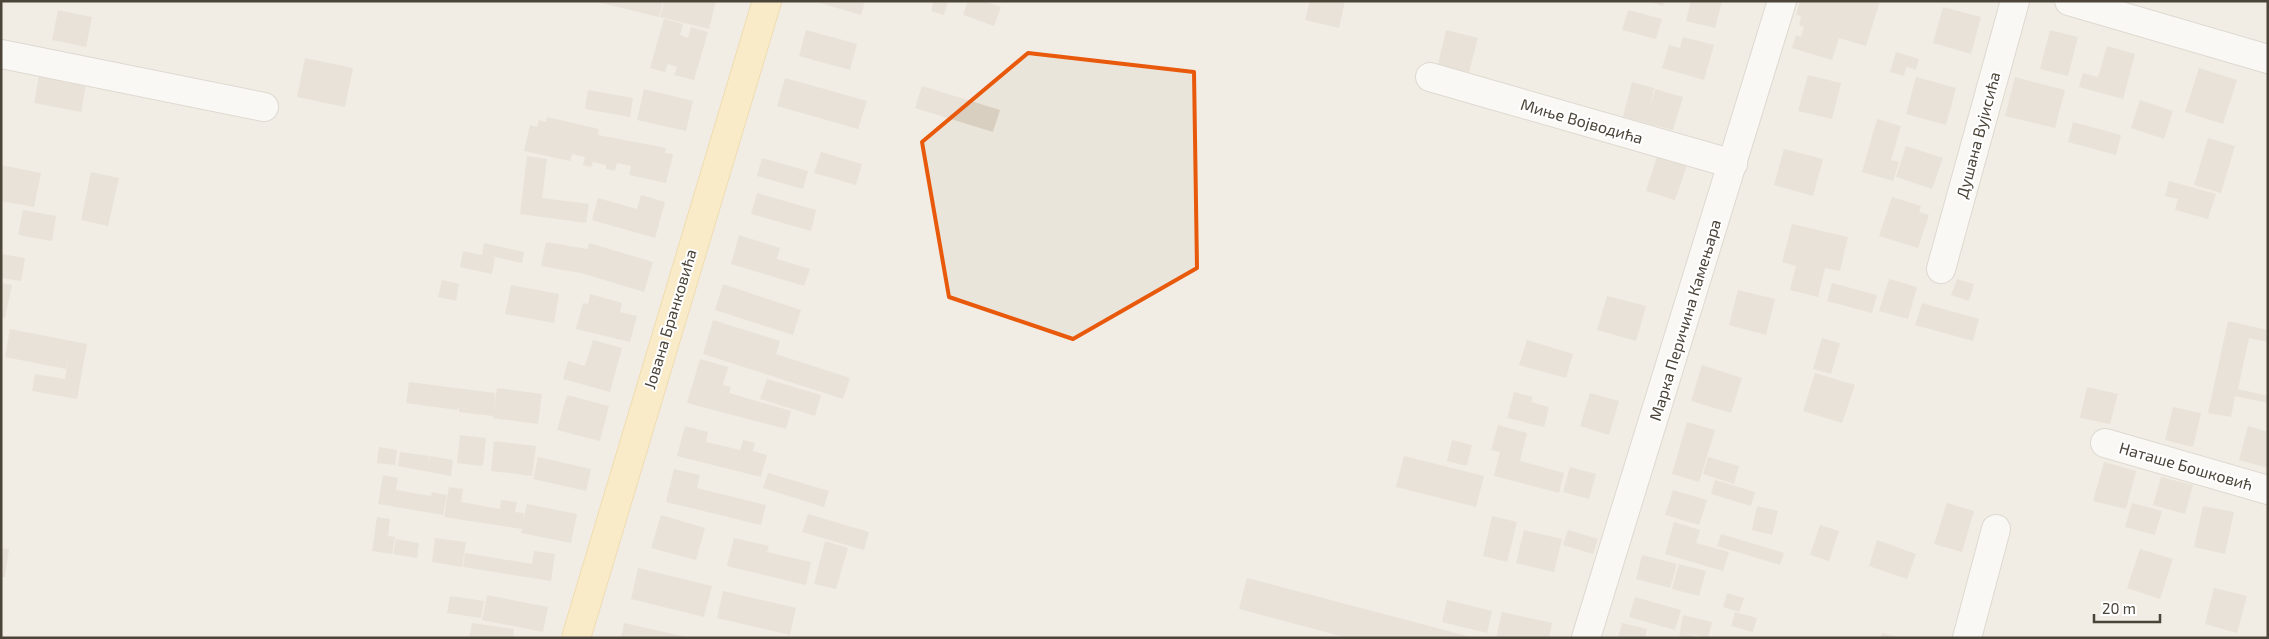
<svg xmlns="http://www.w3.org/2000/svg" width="2269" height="639" font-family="'Exo 2',sans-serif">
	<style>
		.residential { fill: #eae5da }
		.building { fill: #d8cfc1 }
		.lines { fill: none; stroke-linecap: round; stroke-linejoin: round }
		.minor-casing { stroke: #c2bbae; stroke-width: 30 }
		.major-casing { stroke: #e6c16a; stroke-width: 30 }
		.minor { stroke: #fff; stroke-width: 28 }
		.major { stroke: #ffe39c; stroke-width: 28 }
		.marked { fill: none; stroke: #e8590c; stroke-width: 4; stroke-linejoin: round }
		.labels { text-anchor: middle; stroke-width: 4; stroke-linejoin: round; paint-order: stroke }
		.street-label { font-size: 16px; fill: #4b4439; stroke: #fff }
	</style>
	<rect width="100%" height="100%" fill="#f6f3ec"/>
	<rect class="residential" x="1" y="1" width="2267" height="637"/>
	<g class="building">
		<polygon points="593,1 663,1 659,17"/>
		<polygon points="664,1 716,1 709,29 660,17"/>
		<polygon points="821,1 865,1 861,15 820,3"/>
		<polygon points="934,1 948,1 944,15 931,11"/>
		<polygon points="968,1 984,1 1001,7 994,26 963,15"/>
		<polygon points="1310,1 1345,1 1339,28 1305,20"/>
		<polygon points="1648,1 1664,1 1663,6"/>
		<polygon points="1691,1 1722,1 1715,28 1686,21"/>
		<polygon points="1800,1 1806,2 1880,1 1866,46 1839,38 1832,60 1792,48 1796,35 1801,37 1804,27 1799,25 1801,16 1796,15"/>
		<polygon points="1943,7 1981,17 1971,54 1933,43"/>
		<polygon points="58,10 92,17 86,47 52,40"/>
		<polygon points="1628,10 1662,19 1656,39 1622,30"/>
		<polygon points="664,19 683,24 680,35 688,38 691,27 708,32 694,80 674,75 677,67 668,64 665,72 650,68"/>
		<polygon points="806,30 857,44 850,70 799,56"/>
		<polygon points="1446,30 1478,38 1467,80 1436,73"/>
		<polygon points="2050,30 2078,37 2068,76 2040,69"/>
		<polygon points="1683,37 1714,45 1704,80 1662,68 1669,45 1680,48"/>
		<polygon points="2107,46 2135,54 2123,99 2079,87 2083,73 2098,77"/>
		<polygon points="1896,52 1919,59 1916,70 1906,67 1904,76 1890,72"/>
		<polygon points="305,58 353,68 345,107 297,97"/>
		<polygon points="2199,68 2237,80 2223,124 2185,112"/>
		<polygon points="1808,75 1841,83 1832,119 1798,111"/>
		<polygon points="39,76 86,85 81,112 34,103"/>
		<polygon points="1916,77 1956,88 1946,125 1906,114"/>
		<polygon points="2015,77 2065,90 2055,128 2005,116"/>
		<polygon points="785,78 867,101 858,129 777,106"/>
		<polygon points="1632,82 1654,88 1649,110 1655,89 1683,97 1673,130 1623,117"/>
		<polygon points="922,86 1000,110 993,132 915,108"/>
		<polygon points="644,89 693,101 686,131 637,120"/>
		<polygon points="588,90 633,98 630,117 585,109"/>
		<polygon points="2140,100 2173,111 2164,139 2131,128"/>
		<polygon points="547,117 599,129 598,135 666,148 665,153 673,154 666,183 629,175 631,166 617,163 615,171 606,169 606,165 593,162 591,167 583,165 585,157 572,154 570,161 524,151 530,125 537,127 539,120 546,122"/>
		<polygon points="1877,119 1901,126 1891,160 1899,162 1893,181 1862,172"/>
		<polygon points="2073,122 2121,135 2116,155 2068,142"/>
		<polygon points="2208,138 2235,146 2221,193 2194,185"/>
		<polygon points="1906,146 1943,158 1932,189 1896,177"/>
		<polygon points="1784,149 1823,159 1813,196 1774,185"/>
		<polygon points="821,152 862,164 856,185 814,173"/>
		<polygon points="527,156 547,159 542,198 589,204 586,223 520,214"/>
		<polygon points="1657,156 1687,165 1675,200 1646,191"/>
		<polygon points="762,158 808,171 803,189 757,176"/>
		<polygon points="1,165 41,173 34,207 1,201"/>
		<polygon points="91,172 119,178 108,226 81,220"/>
		<polygon points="2169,181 2216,194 2208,219 2175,210 2178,199 2165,196"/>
		<polygon points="757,193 816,210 811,231 751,214"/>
		<polygon points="641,195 665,202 655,238 592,220 598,198 637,209"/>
		<polygon points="1892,197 1921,206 1919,212 1929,215 1918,248 1879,236"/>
		<polygon points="23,210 56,216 52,241 18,235"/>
		<polygon points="1792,224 1848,237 1840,271 1825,268 1818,297 1790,290 1796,266 1782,262"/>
		<polygon points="739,235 780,248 777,259 810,269 804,286 731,264"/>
		<polygon points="546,242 588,249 589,243 653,262 644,292 581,273 541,266"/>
		<polygon points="484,243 524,252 522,263 490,256 495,258 492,274 460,267 463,251 482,255"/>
		<polygon points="1,254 25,258 21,281 1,278"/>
		<polygon points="1889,279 1917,287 1908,319 1879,311"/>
		<polygon points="1957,279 1974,284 1969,301 1951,295"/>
		<polygon points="442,280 459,284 456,301 438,297"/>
		<polygon points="1,283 12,285 5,318 1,317"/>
		<polygon points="1832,283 1877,295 1872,313 1827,301"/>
		<polygon points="723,284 801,310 793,335 715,310"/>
		<polygon points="511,285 559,294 554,323 505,314"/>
		<polygon points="1738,290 1775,299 1766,335 1729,325"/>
		<polygon points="590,294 622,303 620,312 637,316 630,342 576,329 583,303 588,304"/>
		<polygon points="1607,296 1646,306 1636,341 1597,330"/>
		<polygon points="1922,303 1979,319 1973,341 1915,325"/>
		<polygon points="713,320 780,341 776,354 850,378 843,399 703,354"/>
		<polygon points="2228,321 2268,330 2268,342 2249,338 2238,389 2268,396 2268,403 2235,396 2231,417 2208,413"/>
		<polygon points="10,329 87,344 77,399 32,391 35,374 65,379 69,351 66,369 5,357"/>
		<polygon points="1822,338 1840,343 1831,374 1813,369"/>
		<polygon points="593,340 622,348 610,392 563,379 568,361 585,366"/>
		<polygon points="1527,340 1573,354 1566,378 1519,365"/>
		<polygon points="700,359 728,367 723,385 731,387 729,393 791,411 786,429 687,403"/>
		<polygon points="1702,365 1742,378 1731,413 1691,401"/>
		<polygon points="1815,373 1855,385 1842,423 1803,411"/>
		<polygon points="767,379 821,395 815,416 760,399"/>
		<polygon points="409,382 495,393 494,409 497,388 542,394 538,424 492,418 493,416 459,412 459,405 458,410 406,403"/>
		<polygon points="2087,387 2118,394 2110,424 2080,418"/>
		<polygon points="1514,392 1533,397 1531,402 1549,407 1544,427 1507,418"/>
		<polygon points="1590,393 1619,401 1609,435 1580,426"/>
		<polygon points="567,395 609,406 600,441 557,430"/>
		<polygon points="2173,407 2201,413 2193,447 2165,440"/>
		<polygon points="1687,422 1715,430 1699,482 1672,474"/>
		<polygon points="1498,425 1527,433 1520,461 1564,473 1559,493 1494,476 1500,452 1491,450"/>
		<polygon points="685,426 708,432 706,442 740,450 743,440 755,443 753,451 767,455 761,477 677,456"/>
		<polygon points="2248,426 2268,432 2268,468 2239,460"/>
		<polygon points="460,435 486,438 483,466 457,463"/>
		<polygon points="1452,440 1472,445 1467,466 1447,461"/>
		<polygon points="494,441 536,446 532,476 491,471"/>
		<polygon points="379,447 397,450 395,465 377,463"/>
		<polygon points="400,452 429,456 428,465 430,456 453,460 451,476 398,466"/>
		<polygon points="1404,456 1484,476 1476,507 1396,487"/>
		<polygon points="538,457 591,469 586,491 533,479"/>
		<polygon points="1708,457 1739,466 1734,484 1703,474"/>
		<polygon points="2104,462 2136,471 2126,509 2093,501"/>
		<polygon points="1570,467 1596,474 1589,499 1563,492"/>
		<polygon points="674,469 700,475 697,488 766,505 761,525 666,502"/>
		<polygon points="768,473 829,491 824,507 763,488"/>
		<polygon points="383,475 398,478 396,490 431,496 432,492 447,495 443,515 378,504"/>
		<polygon points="2161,477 2193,485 2185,514 2153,505"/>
		<polygon points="1715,480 1755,492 1751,506 1711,494"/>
		<polygon points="449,487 463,489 461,502 500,509 501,500 517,502 515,512 524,513 522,526 527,504 577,514 571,543 521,533 522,529 444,517"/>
		<polygon points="1673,490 1707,500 1699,525 1665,515"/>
		<polygon points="1947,503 1974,511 1962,552 1934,544"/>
		<polygon points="2132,503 2162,511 2155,535 2125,527"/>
		<polygon points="1757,506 1778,511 1772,535 1752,530"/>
		<polygon points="2203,506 2234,512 2225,554 2194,547"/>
		<polygon points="808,514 869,532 864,550 802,532"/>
		<polygon points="661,515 705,528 696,560 651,548"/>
		<polygon points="1492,516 1517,522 1507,562 1483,556"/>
		<polygon points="377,517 390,519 388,536 395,537 392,554 372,551"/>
		<polygon points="1674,522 1700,530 1696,543 1729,552 1723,571 1665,554"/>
		<polygon points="1820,525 1839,531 1829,561 1810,555"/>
		<polygon points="1524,530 1562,539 1554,572 1516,563"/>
		<polygon points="1568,530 1598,539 1593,554 1563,545"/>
		<polygon points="1721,534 1784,553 1780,565 1717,546"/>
		<polygon points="435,538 466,542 462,567 432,562"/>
		<polygon points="734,538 769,546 767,552 811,562 806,585 727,566"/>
		<polygon points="396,539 419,543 417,558 393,554"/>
		<polygon points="1877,540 1916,554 1907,579 1869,566"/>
		<polygon points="825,541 848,548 836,589 814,584"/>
		<polygon points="1,548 9,549 5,577 1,577"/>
		<polygon points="2140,549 2173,559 2160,599 2127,588"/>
		<polygon points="534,551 555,554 551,581 463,567 465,553 532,564"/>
		<polygon points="1642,555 1677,564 1670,588 1636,579"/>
		<polygon points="1679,564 1706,571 1699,596 1672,589"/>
		<polygon points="638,568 712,586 704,617 631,599"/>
		<polygon points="1247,578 1471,637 1471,638 1348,638 1239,609"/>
		<polygon points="2214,588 2247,596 2237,633 2205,624"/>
		<polygon points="723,591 796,608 790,635 717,618"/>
		<polygon points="1727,593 1744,598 1739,612 1723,607"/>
		<polygon points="487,595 548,607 543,632 482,620"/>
		<polygon points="450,596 484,601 481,618 447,613"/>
		<polygon points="1635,597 1681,610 1675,630 1629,617"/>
		<polygon points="1447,600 1492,611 1487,633 1442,622"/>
		<polygon points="1502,612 1552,623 1549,638 1496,638"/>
		<polygon points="1735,612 1757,618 1753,632 1731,626"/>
		<polygon points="1683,615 1712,622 1708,638 1683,632 1700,638 1679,638"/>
		<polygon points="472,623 514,629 513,638 469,638"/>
		<polygon points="624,623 682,636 682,638 621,638"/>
		<polygon points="1622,623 1647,629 1645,638 1618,638"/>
		<polygon points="1882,633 1898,637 1898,638 1880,638"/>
	</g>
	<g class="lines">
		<g class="minor-casing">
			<g id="minor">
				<polyline points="2069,1 2268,59"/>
				<polyline points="1,54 264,107"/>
				<polyline points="1430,77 1733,164"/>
				<polyline points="1941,269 2015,1"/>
				<polyline points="2105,443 2268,490"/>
				<polyline points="1586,638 1782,1"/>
				<polyline points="1967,638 1996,529"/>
			</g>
		</g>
		<g class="major-casing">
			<polyline id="major" points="576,638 767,1"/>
		</g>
		<use href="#minor" class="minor"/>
		<use href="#major" class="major"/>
	</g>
	<path d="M0 0H2269V639H0ZM1028,53l166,19 3,196 -124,71 -124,-42 -27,-155z" fill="#f6f3ec" fill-opacity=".55" fill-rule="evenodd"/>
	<path class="marked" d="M1028,53l166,19 3,196 -124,71 -124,-42 -27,-155z"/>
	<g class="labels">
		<g class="street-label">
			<text transform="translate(1582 121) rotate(16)" y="6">Миње Војводића</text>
			<text transform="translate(1978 135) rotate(-75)" y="6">Душана Вујисића</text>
			<text transform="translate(670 319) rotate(-73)" y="6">Јована Бранковића</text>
			<text transform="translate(1685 320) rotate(-73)" y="6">Марка Перичина Камењара</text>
			<text transform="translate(2186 466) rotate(16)" y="6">Наташе Бошковић</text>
		</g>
	</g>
	<rect width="2269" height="639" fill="none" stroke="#4b4439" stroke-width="5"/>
	<path d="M2094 614v8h66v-8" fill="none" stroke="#4b4439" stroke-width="2.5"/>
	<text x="2102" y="614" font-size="15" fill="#4b4439" stroke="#ffffff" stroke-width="4" paint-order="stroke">20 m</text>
</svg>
